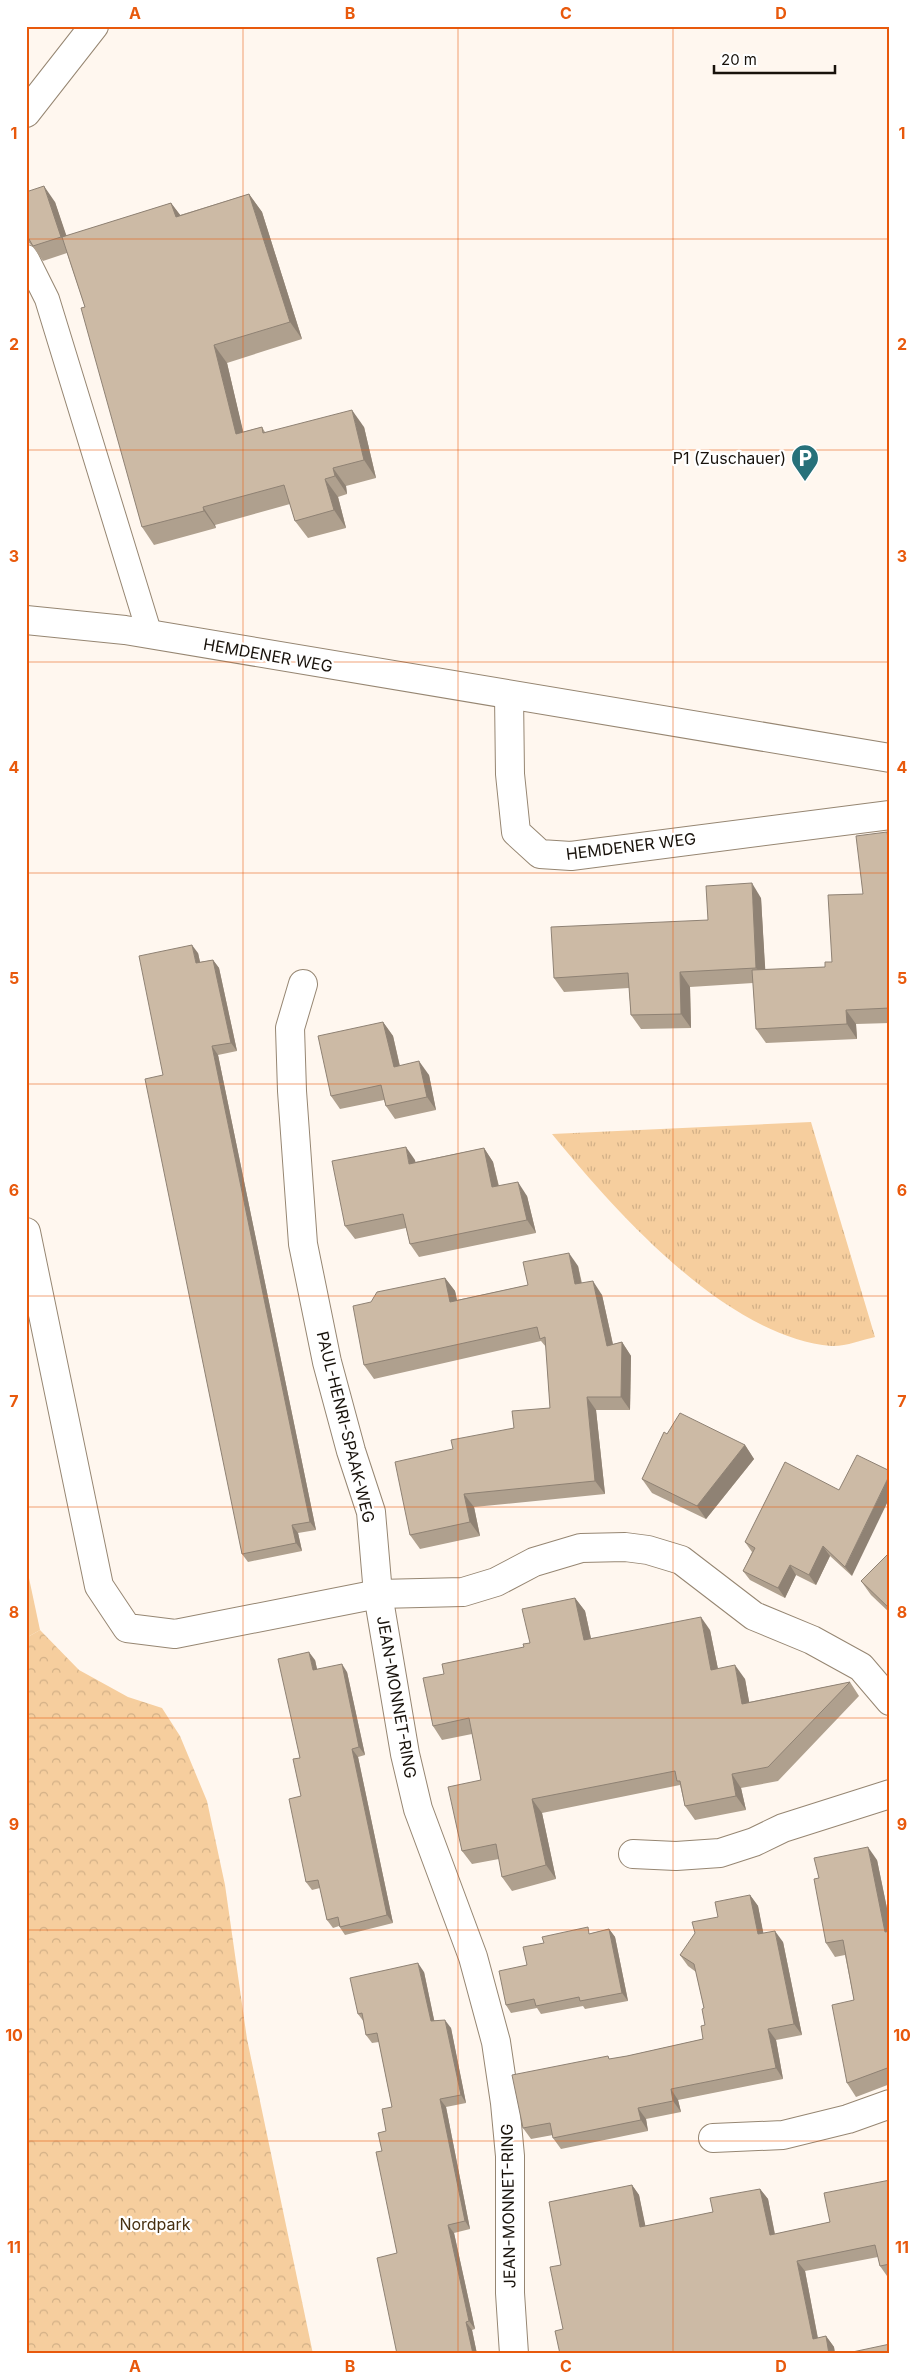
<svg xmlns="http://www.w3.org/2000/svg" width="916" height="2380" font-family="Inter,sans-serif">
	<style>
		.grass { fill: #f6ce9e }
		.forest { fill: url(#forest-crowns) }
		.park { fill: url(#park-tufts) }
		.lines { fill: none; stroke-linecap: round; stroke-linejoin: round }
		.service-casing { stroke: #968672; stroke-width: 26 }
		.minor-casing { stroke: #968672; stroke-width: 30 }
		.tertiary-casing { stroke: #968672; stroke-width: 30 }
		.service { stroke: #fff; stroke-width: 24 }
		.minor { stroke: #fff; stroke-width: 28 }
		.tertiary { stroke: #fff; stroke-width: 28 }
		.wall { fill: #afa08e }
		.shaded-wall { fill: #8f8274 }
		.building { fill: #ccbaa5; stroke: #8f8274 }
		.grid { fill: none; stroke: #e8590c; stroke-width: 1; stroke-opacity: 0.55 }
		.labels { text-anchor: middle; stroke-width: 4.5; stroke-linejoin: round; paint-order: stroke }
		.poi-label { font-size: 16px; fill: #18120b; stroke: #fff; text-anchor: end }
		.street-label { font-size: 16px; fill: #18120b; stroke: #fff }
		.park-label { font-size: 16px; fill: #462f10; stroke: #fff }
		.neatline { fill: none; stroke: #e8590c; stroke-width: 2 }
		.grid-label { font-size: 16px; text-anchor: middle; font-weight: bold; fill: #e8590c }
	</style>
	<defs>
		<pattern id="forest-crowns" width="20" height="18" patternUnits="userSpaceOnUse" patternTransform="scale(1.25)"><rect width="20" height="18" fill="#f6ce9e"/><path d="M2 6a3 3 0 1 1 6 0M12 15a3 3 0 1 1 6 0" fill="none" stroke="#d2b087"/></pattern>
		<pattern id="park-tufts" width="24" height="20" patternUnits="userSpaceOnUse" patternTransform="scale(1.25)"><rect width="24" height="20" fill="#f6ce9e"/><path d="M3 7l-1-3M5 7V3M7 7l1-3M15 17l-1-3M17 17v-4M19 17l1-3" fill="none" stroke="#d2b087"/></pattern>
	</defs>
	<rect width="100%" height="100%" fill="#fff7ef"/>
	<polygon class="grass" points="26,1564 40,1630 26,1638"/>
	<polygon class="forest" points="40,1630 79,1670 128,1697 162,1708 180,1736 207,1801 225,1885 247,2039 313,2354 26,2354 26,1638"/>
	<path class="park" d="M811,1122l64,215c-13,3 -31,10 -44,9 -106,-10 -216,-135 -279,-212z"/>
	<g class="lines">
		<g class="service-casing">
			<polyline id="service" points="26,257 47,299 150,635"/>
		</g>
		<g class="minor-casing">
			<g id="minor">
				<polyline points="26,113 94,26"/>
				<polyline points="509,695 510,774 516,832 540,854 571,856 890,815"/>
				<polyline points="303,984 290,1028 292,1091 303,1244 327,1362 351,1451 371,1512 378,1594 405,1754 418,1809 473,1957 496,2042 505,2103 510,2156 510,2293 514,2354"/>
				<polyline points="26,1232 99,1586 127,1628 175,1634 378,1594 463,1592 496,1582 534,1562 581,1548 625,1547 648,1550 681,1560 754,1616 812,1640 861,1667 890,1701"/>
				<polyline points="633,1854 676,1856 720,1853 754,1842 783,1828 890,1794"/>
				<polyline points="713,2138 783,2135 848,2119 890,2104"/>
			</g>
		</g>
		<g class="tertiary-casing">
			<polyline id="tertiary" points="26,620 125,630 890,758"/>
		</g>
		<use href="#service" class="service"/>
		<use href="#minor" class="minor"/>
		<use href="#tertiary" class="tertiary"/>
	</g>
	<g class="wall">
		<polygon points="26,192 55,202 66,236 171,203 180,215 249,194 262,212 302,339 227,363 243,432 262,427 265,432 364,427 376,478 346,486 347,494 338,497 346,528 308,538 295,521 290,504 215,525 216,528 154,545 142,527 85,307 67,253 43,261 33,247 30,244 26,239"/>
		<polygon points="890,835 890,1023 856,1024 857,1039 766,1043 756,1029 753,983 690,987 691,1028 641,1029 631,1015 629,988 564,992 554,978 708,920 761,898 765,970 825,967 832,962"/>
		<polygon points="198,953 200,962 213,960 219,968 237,1051 218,1055 316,1530 298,1533 302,1551 248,1562 242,1554 163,1075"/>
		<polygon points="383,1022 393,1036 400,1066 429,1075 436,1110 395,1119 386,1106 384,1100 340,1109 331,1096"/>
		<polygon points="484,1148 493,1162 499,1186 527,1196 536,1233 419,1257 410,1244 406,1228 355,1239 345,1226 415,1160 415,1162"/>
		<polygon points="578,1266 582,1283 602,1295 613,1344 622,1342 631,1356 630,1410 596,1410 605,1494 474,1507 480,1536 420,1549 410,1535 453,1449 514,1428 550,1408 546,1347 541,1341 374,1379 364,1365 371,1302 445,1278 455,1291 457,1300 528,1285"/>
		<polygon points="667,1434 745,1445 754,1459 706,1519 652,1493 642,1479"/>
		<polygon points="785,1462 852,1576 830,1556 816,1585 796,1575 785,1598 750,1580 743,1571 752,1552 745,1542"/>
		<polygon points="890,1552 890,1613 871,1595 861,1581"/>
		<polygon points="575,1598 585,1611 591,1638 710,1630 718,1669 745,1679 749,1702 850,1682 859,1696 778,1781 741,1788 746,1810 695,1820 685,1806 680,1785 542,1813 556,1879 512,1891 502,1877 499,1859 472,1864 462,1851 481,1780 472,1734 442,1740 433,1726 444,1674 524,1647 530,1643"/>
		<polygon points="315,1660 317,1669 347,1672 365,1755 358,1757 393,1923 345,1935 339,1926 333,1928 327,1920 320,1888 312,1890 306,1882 301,1796 300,1758"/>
		<polygon points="877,1860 890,1923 890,2084 856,2097 847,2083 854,2000 845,1955 835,1957 826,1943"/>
		<polygon points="750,1895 758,1906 763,1933 783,1942 802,2035 776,2040 783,2079 678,2100 681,2112 646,2119 648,2131 561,2149 553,2138 553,2135 531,2139 523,2128 610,2059 627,2056 703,2039 705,2025 704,2008 696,1972 688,1966 680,1955 718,1917"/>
		<polygon points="609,1929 615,1937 628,2001 585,2009 583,2006 541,2014 537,2008 511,2013 506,2005 527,1965 592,1933"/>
		<polygon points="424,1972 434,2020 451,2028 466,2103 446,2107 470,2229 454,2233 475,2329 472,2330 477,2354 397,2354 397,2253 382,2151 392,2107 379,2042 372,2043 366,2035 364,2022 358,2014"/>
		<polygon points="890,2180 890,2275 887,2276 880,2266 878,2257 805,2271 818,2338 826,2336 834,2347 835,2354 560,2354 563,2329 561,2265 632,2185 639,2195 645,2226 713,2212 760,2189 768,2199 775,2234 830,2222"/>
	</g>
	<g class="shaded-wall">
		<polygon points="44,186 55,202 72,252 61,237"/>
		<polygon points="249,194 262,212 302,339 290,322"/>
		<polygon points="171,203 184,220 176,217"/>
		<polygon points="214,345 227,363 248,452 236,434"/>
		<polygon points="352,410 364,427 376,478 364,460"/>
		<polygon points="333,468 346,486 347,494 335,476"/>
		<polygon points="325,479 338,497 346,528 334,510"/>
		<polygon points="203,507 215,525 216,528 204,511"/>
		<polygon points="887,832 890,835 890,850"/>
		<polygon points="752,883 761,898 766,982 756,968"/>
		<polygon points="192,945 198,953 202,971 196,963"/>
		<polygon points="213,960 219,968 237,1051 231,1043"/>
		<polygon points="680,972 690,987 691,1028 681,1014"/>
		<polygon points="846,1010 856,1024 857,1039 847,1024"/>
		<polygon points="383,1022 393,1036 403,1081 394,1067"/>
		<polygon points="212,1046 218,1055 316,1530 310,1522"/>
		<polygon points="419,1061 429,1075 436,1110 427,1097"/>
		<polygon points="406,1147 415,1160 419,1177 409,1164"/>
		<polygon points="484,1148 493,1162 502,1201 492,1187"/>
		<polygon points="518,1182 527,1196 536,1233 527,1220"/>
		<polygon points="569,1253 578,1266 584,1298 575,1284"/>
		<polygon points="445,1278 455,1291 460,1315 450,1302"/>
		<polygon points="593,1281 602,1295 616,1359 607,1346"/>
		<polygon points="622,1342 631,1356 630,1410 621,1397"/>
		<polygon points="587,1397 596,1410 605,1494 595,1481"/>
		<polygon points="745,1445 754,1459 706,1519 697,1506"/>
		<polygon points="890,1474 890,1497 852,1576 845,1567"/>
		<polygon points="464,1494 474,1507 480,1536 470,1522"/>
		<polygon points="292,1525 298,1533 302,1551 296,1543"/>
		<polygon points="823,1546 830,1556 816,1585 809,1575"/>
		<polygon points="790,1565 796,1575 785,1598 778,1588"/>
		<polygon points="575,1598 585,1611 594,1653 584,1640"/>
		<polygon points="701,1617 710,1630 721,1684 711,1670"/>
		<polygon points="309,1652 315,1660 319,1678 313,1670"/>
		<polygon points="342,1664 347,1672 365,1755 359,1747"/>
		<polygon points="735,1665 745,1679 752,1717 742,1704"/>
		<polygon points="352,1749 358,1757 393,1923 387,1915"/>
		<polygon points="732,1774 741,1788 746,1810 736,1796"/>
		<polygon points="532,1799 542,1813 556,1879 546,1865"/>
		<polygon points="868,1847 877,1860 890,1923 890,1939 885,1932"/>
		<polygon points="750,1895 758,1906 766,1946 758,1934"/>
		<polygon points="609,1929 615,1937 628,2001 622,1993"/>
		<polygon points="775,1931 783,1942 802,2035 794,2024"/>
		<polygon points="418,1963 424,1972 436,2029 431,2021"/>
		<polygon points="445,2020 451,2028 466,2103 461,2095"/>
		<polygon points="768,2029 776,2040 783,2079 776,2068"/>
		<polygon points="671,2089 678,2100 681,2112 673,2101"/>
		<polygon points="440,2099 446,2107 470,2229 465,2221"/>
		<polygon points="638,2108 646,2119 648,2131 641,2120"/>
		<polygon points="632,2185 639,2195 648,2238 640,2227"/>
		<polygon points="760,2189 768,2199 777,2246 770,2235"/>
		<polygon points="448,2225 454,2233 475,2329 469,2321"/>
		<polygon points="797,2261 805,2271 820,2350 813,2339"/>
		<polygon points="466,2322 472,2330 477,2354 473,2354"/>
		<polygon points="826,2336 834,2347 835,2354 829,2354"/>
	</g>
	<g class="building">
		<polygon points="44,186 61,237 33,246 26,234 26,192"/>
		<polygon points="249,194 290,322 214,345 236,434 262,427 263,433 352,410 364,460 333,468 335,476 325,479 334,510 295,521 284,485 203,507 204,511 142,527 81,308 85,307 62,237 171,203 176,217"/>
		<polygon points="887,832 890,850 890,1008 846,1010 847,1024 756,1029 752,970 825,967 825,962 832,962 828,895 863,894 856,836"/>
		<polygon points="752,883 756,968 680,972 681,1014 631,1015 628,973 554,978 551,927 708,920 706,886"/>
		<polygon points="192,945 196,963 213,960 231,1043 212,1046 310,1522 292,1525 296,1543 242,1554 145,1079 163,1075 139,956"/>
		<polygon points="383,1022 394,1067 419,1061 427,1097 386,1106 381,1085 331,1096 318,1036"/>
		<polygon points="406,1147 409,1164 484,1148 492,1187 518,1182 527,1220 410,1244 403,1214 345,1226 332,1161"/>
		<polygon points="569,1253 575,1284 593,1281 607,1346 622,1342 621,1397 587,1397 595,1481 464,1494 470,1522 410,1535 395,1462 453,1449 451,1440 514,1428 512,1411 550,1408 545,1337 540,1339 537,1327 364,1365 353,1306 371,1302 377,1292 445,1278 450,1302 528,1285 523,1262"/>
		<polygon points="680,1413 745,1445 697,1506 642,1479 664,1432 667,1434"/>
		<polygon points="857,1455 890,1471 890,1474 845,1567 823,1546 809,1575 790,1565 778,1588 743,1571 755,1548 745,1542 785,1462 839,1490"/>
		<polygon points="890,1552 890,1609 861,1581"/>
		<polygon points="575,1598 584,1640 701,1617 711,1670 735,1665 742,1704 850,1682 768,1767 732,1774 736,1796 685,1806 680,1781 677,1781 675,1771 532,1799 546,1865 502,1877 496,1844 462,1851 448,1787 481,1780 469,1718 433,1726 423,1678 444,1674 442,1664 524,1647 523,1644 530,1643 522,1609"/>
		<polygon points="309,1652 313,1670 342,1664 359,1747 352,1749 387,1915 340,1927 338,1917 327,1920 318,1880 306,1882 289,1799 301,1796 293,1759 300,1758 278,1659"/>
		<polygon points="868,1847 885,1932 890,1931 890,2067 847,2083 832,2005 854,2000 843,1940 826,1943 814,1879 819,1878 814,1858"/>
		<polygon points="750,1895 758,1934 775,1931 794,2024 768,2029 776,2068 671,2089 673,2101 638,2108 641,2120 553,2138 550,2123 523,2128 512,2075 608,2056 609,2059 627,2056 703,2039 701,2026 705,2025 702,2009 704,2008 694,1964 680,1955 695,1933 692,1922 718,1917 715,1902"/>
		<polygon points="588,1927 589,1934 609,1929 622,1993 580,2001 579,1997 536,2006 534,1999 506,2005 499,1971 527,1965 523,1947 544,1943 542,1937"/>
		<polygon points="418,1963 431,2021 445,2020 461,2095 440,2099 465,2221 448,2225 469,2321 466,2322 473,2354 397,2354 377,2258 397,2253 376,2152 382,2151 378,2133 386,2131 382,2109 392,2107 377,2033 366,2035 362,2013 358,2014 350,1978"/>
		<polygon points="890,2180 890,2264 880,2266 875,2245 797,2261 813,2339 826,2336 829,2354 560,2354 555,2331 563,2329 550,2267 561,2265 549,2202 632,2185 640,2227 713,2212 710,2198 760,2189 770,2235 830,2222 824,2193"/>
		<polygon points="890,2344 890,2354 843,2354"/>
	</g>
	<path class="grid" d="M243,26v2328M458,26v2328M673,26v2328M26,239h864M26,450h864M26,662h864M26,873h864M26,1084h864M26,1296h864M26,1507h864M26,1718h864M26,1930h864M26,2141h864"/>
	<defs>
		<g id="parking-pin" transform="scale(1.4375)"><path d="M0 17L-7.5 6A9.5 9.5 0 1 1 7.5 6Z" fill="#27717a" stroke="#fff"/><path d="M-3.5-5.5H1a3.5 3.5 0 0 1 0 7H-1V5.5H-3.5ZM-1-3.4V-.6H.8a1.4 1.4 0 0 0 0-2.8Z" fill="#fff"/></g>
	</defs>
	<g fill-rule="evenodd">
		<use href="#parking-pin" x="805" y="458"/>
	</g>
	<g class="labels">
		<g class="poi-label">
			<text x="786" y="464">P1 (Zuschauer)</text>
		</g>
		<g class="street-label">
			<text transform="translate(268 655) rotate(10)" y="6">HEMDENER WEG</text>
			<text transform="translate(631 846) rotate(-7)" y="6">HEMDENER WEG</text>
			<text transform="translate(346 1427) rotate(76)" y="6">PAUL-HENRI-SPAAK-WEG</text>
			<text transform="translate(397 1697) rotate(80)" y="6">JEAN-MONNET-RING</text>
			<text transform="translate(508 2206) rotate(-91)" y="6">JEAN-MONNET-RING</text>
		</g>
		<g class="park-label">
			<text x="155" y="2230">Nordpark</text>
		</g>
	</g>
	<rect width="916" height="2380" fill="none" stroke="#ffffff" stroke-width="55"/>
	<path d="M714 65v8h121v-8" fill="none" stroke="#18120b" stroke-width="2.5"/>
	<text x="721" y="65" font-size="15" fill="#18120b" stroke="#ffffff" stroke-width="4" paint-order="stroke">20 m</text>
	<rect x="28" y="28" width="860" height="2324" class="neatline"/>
	<g class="grid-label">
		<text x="135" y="19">A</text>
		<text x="350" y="19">B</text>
		<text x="566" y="19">C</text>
		<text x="781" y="19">D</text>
		<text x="14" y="139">1</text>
		<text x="902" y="139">1</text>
		<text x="14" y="350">2</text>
		<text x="902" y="350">2</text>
		<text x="14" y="562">3</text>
		<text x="902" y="562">3</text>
		<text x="14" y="773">4</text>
		<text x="902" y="773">4</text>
		<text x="14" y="984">5</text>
		<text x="902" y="984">5</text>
		<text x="14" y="1196">6</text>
		<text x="902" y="1196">6</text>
		<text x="14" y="1407">7</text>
		<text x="902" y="1407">7</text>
		<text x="14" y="1618">8</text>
		<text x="902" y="1618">8</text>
		<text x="14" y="1830">9</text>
		<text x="902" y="1830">9</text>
		<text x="14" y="2041">10</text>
		<text x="902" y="2041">10</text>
		<text x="14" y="2253">11</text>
		<text x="902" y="2253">11</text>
		<text x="135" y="2372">A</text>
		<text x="350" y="2372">B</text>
		<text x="566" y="2372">C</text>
		<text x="781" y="2372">D</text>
	</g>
</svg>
